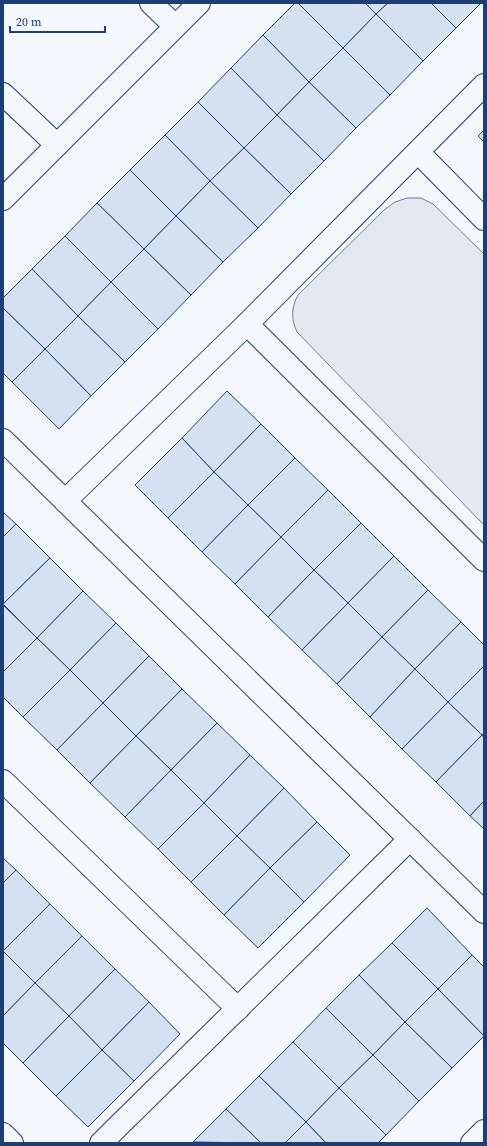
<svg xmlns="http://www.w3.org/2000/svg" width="487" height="1146" font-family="'Source Serif 4',serif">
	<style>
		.green { fill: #e3e9f0; stroke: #687fa3 }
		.building { fill: #d5e0f0; stroke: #1d3f73 }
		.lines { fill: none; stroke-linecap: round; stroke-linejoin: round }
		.minor-casing { stroke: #1d3f73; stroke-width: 24 }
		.minor { stroke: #f4f7fb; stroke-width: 22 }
	</style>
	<rect width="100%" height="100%" fill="#f4f7fb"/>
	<path class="green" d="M407,198h14l12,6 51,50v271l-187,-193c-6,-13 -6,-24 1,-37l86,-85 11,-8z"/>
	<g class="building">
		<polygon points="295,3 298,3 343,48 309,82 263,35"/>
		<polygon points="298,3 365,3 376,14 343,48"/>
		<polygon points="365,3 388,3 376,14"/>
		<polygon points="388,3 431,3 456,28 423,61 376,14"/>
		<polygon points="431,3 481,3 456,28"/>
		<polygon points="376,14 423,61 390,95 343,48"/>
		<polygon points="263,35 309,82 277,115 231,68"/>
		<polygon points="343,48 390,95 356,128 309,82"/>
		<polygon points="231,68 277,115 244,148 198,102"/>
		<polygon points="309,82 356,128 324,161 277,115"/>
		<polygon points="198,102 244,148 210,181 165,135"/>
		<polygon points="277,115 324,161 291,194 244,148"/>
		<polygon points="484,130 484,142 478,136"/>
		<polygon points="165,135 210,181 176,216 130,170"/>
		<polygon points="244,148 291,194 258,228 210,181"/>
		<polygon points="130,170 176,216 144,249 97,203"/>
		<polygon points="210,181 258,228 223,262 176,216"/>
		<polygon points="97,203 144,249 111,282 65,236"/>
		<polygon points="176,216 223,262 191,295 144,249"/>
		<polygon points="65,236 111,282 78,316 32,269"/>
		<polygon points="144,249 191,295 158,329 111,282"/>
		<polygon points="32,269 78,316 45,349 3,308 3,298"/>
		<polygon points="111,282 158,329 125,362 78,316"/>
		<polygon points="3,308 45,349 12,382 3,373"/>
		<polygon points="78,316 125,362 91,396 45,349"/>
		<polygon points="45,349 91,396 59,429 12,382"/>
		<polygon points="227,391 261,424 214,472 182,438"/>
		<polygon points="261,424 295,458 248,505 214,472"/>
		<polygon points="182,438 214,472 168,518 135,485"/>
		<polygon points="295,458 328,490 281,537 248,505"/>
		<polygon points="214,472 248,505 202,552 168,518"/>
		<polygon points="328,490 361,523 314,570 281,537"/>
		<polygon points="248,505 281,537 235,584 202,552"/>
		<polygon points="3,512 16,524 3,537"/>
		<polygon points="361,523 394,556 348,603 314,570"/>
		<polygon points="16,524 50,558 3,604 3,537"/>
		<polygon points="281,537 314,570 268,617 235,584"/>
		<polygon points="394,556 428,590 382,637 348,603"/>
		<polygon points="50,558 83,591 37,638 3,604"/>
		<polygon points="314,570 348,603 302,650 268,617"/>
		<polygon points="428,590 461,622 415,669 382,637"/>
		<polygon points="83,591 116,623 70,670 37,638"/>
		<polygon points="348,603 382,637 337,684 302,650"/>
		<polygon points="3,605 37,638 3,672"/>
		<polygon points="461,622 484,645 484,666 448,702 415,669"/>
		<polygon points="116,623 149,656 103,703 70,670"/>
		<polygon points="382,637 415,669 370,717 337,684"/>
		<polygon points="37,638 70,670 23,717 3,697 3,672"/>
		<polygon points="149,656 182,689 136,736 103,703"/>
		<polygon points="484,666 484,733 482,735 448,702"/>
		<polygon points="415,669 448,702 402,749 370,717"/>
		<polygon points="70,670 103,703 57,750 23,717"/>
		<polygon points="182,689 217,723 171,770 136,736"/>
		<polygon points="448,702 482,735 436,782 402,749"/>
		<polygon points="103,703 136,736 90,783 57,750"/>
		<polygon points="217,723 250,755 204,803 171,770"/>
		<polygon points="482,735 484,738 484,801 470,816 436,782"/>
		<polygon points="136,736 171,770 125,817 90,783"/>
		<polygon points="250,755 284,788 237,836 204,803"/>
		<polygon points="171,770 204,803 158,849 125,817"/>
		<polygon points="284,788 317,822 270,868 237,836"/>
		<polygon points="484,801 484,829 470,816"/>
		<polygon points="204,803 237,836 191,882 158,849"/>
		<polygon points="317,822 350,855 304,902 270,868"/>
		<polygon points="237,836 270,868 224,915 191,882"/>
		<polygon points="3,858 16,870 3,883"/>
		<polygon points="270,868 304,902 258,948 224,915"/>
		<polygon points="16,870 50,904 3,951 3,883"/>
		<polygon points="50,904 82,936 35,983 3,951"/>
		<polygon points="427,908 472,955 438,989 392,943"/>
		<polygon points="82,936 115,969 69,1016 35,983"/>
		<polygon points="392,943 438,989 405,1022 359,975"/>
		<polygon points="3,951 35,983 3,1016"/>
		<polygon points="472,955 484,967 484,1036 438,989"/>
		<polygon points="115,969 149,1002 102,1050 69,1016"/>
		<polygon points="359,975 405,1022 373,1055 326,1008"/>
		<polygon points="35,983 69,1016 23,1063 3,1043 3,1016"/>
		<polygon points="438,989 484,1036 452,1068 405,1022"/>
		<polygon points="149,1002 180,1034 134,1081 102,1050"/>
		<polygon points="326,1008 373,1055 339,1088 293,1042"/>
		<polygon points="69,1016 102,1050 56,1096 23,1063"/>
		<polygon points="405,1022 452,1068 419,1101 373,1055"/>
		<polygon points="293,1042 339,1088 306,1122 259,1076"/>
		<polygon points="102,1050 134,1081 88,1127 56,1096"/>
		<polygon points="373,1055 419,1101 386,1135 339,1088"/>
		<polygon points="259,1076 306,1122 285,1143 261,1143 226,1109"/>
		<polygon points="339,1088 386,1135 378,1143 326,1143 306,1122"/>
		<polygon points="226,1109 261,1143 193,1142"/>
		<polygon points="306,1122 326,1143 285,1143"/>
	</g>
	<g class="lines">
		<g class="minor-casing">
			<g id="minor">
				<polyline points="151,3 175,26"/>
				<polyline points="3,94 57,145"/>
				<polyline points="418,152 484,219"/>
				<polyline points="3,199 199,3"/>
				<polyline points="247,324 484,560"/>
				<polyline points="3,440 484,912"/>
				<polyline points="65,501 247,324 484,85"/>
				<polyline points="3,781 238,1009"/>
				<polyline points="3,1134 12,1143"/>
				<polyline points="101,1143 410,839"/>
				<polyline points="472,1143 484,1131"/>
			</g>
		</g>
		<use href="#minor" class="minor"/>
	</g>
	<rect width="487" height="1146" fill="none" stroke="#1d3f73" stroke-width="8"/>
	<path d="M10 26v6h95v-6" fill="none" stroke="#1d3f73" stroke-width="2"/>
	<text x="16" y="26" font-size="12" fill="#1d3f73" stroke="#f4f7fb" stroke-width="3" paint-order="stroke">20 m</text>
</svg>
